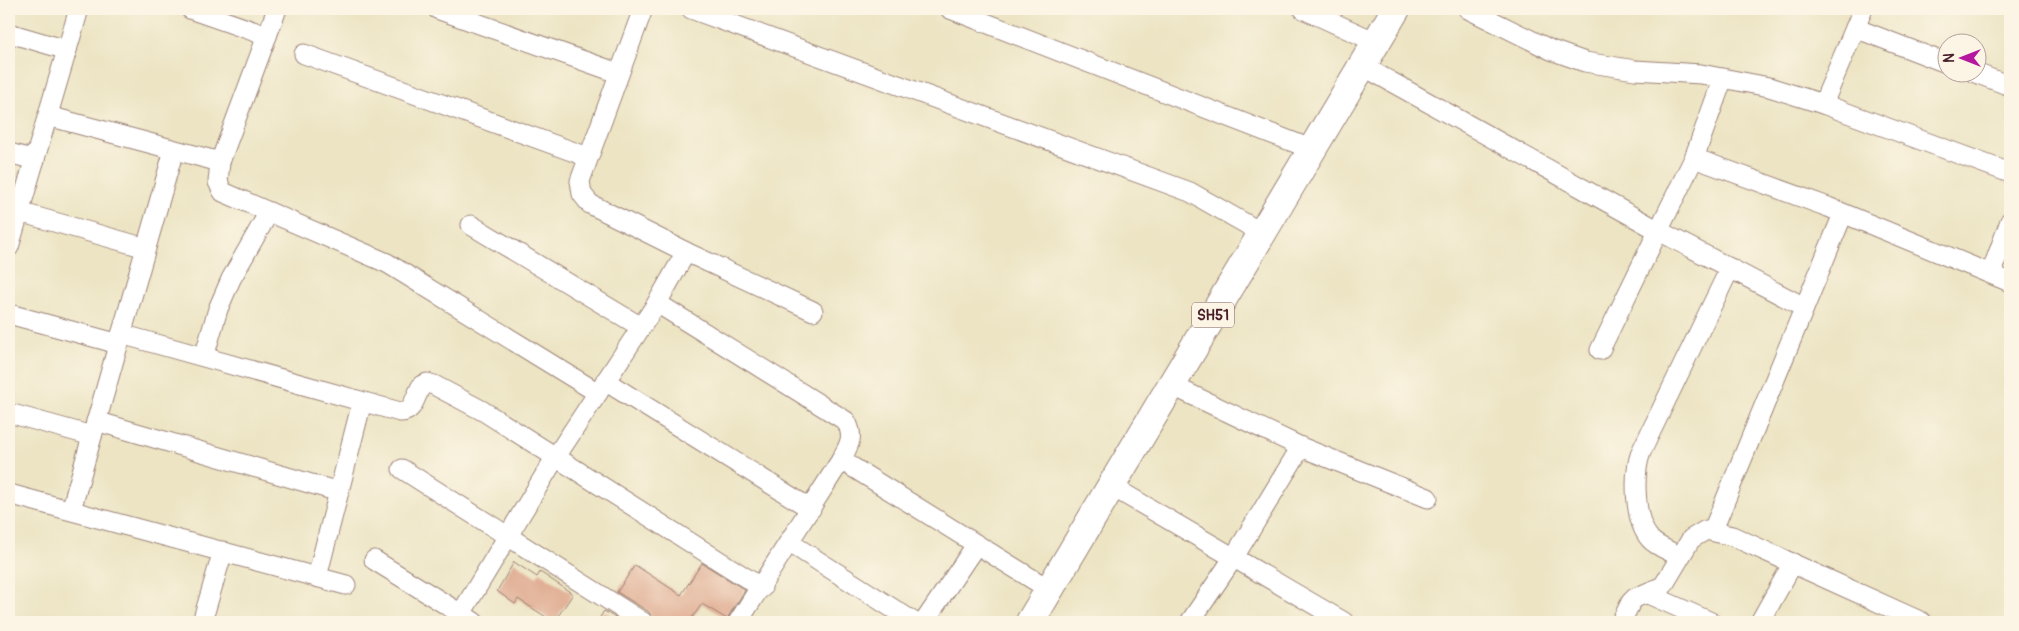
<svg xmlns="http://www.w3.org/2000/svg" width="2019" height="631" font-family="Pangolin,sans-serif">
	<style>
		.building { fill: #dea88d }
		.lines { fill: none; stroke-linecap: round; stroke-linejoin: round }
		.street-casing { stroke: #9b8277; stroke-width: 21 }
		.primary-casing { stroke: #9b8277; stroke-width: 30 }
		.street { stroke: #fff; stroke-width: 19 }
		.primary { stroke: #fff; stroke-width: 28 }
		.labels { text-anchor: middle; stroke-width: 5; stroke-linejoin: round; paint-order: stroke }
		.shield { fill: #fcf5e5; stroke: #7f5f63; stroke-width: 1 }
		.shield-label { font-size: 15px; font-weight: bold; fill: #4a1f2b }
	</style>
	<rect width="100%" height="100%" fill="#fcf5e5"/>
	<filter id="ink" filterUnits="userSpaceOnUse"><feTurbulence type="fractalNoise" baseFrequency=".02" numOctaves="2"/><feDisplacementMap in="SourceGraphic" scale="10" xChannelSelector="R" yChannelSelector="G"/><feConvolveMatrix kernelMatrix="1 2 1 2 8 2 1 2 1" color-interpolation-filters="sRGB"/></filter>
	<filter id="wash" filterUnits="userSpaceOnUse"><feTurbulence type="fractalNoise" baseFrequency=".0096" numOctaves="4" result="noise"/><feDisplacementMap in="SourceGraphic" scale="20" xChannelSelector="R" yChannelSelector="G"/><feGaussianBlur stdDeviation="1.12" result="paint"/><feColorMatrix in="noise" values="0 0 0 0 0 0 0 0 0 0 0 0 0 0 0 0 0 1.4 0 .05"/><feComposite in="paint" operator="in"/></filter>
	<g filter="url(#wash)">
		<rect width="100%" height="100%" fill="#ece4c3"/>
		<g id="blocks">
			<g class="building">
				<polygon points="514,562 537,577 540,572 573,594 554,622 518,599 515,604 497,591"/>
				<polygon points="702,563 745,590 727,619 702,604 689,622 654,622 649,612 617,592 635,565 681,595"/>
				<polygon points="604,611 622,622 597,622"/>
			</g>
		</g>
	</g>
	<g filter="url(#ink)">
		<use href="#blocks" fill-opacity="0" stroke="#9b8277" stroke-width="1"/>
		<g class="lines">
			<g class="street-casing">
				<g id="street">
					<polyline points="190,9 267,36"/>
					<polyline points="277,9 220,162 218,182 223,192 387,263 598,393"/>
					<polyline points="437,9 618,73"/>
					<polyline points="643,9 580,181 582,194 590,204 686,252 813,311"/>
					<polyline points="691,9 1190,192 1262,233"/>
					<polyline points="950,9 1311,149"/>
					<polyline points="1303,9 1376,42"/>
					<polyline points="1468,9 1551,50 1585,62 1635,70 1701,74 1769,87 1823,104 2010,173"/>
					<polyline points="1855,28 1946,63"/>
					<polyline points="9,33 67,50"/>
					<polyline points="304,54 588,157"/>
					<polyline points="1361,65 1659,231 1804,307"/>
					<polyline points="1973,72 2010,86"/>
					<polyline points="1823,104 1863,9"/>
					<polyline points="48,116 220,162"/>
					<polyline points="9,153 35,160"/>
					<polyline points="1694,158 1828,207 2010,282"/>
					<polyline points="19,212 146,248"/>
					<polyline points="471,225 641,327"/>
					<polyline points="9,247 79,9"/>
					<polyline points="1991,273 2010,221"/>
					<path d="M657,303l189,118c9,16 3,24 -5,39l-103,162"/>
					<polyline points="9,314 119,344"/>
					<path d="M121,334l279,78c14,1 15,-17 22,-27l5,-2 7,2 49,26 279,177"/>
					<polyline points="1600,350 1694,158 1723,78"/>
					<polyline points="204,357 218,309 231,279 269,212"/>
					<polyline points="605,381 811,509"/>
					<polyline points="1171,385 1301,447 1428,498"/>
					<polyline points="9,413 92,436"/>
					<polyline points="96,421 339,492"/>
					<polyline points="841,460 1050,590"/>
					<polyline points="402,469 643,622"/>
					<polyline points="1111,486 1344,622"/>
					<polyline points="9,494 346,585"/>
					<polyline points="71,510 174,150"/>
					<polyline points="1713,530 1843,214"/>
					<polyline points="790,543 914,622"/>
					<path d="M1680,557c-9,-6 -23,-10 -30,-18 -16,-18 -17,-65 -9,-87l89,-184"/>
					<polyline points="374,560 474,622"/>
					<polyline points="317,577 362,402"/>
					<polyline points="1648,594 1711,622"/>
					<polyline points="202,622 223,551"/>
					<polyline points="456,622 555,458 657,303 686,252"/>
					<polyline points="924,622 976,545"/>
					<polyline points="1190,622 1234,557 1301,447"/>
					<polyline points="1621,622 1631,602 1635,598 1663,586 1691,539 1706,530 1732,536 1922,622"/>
					<polyline points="1760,622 1793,563"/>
				</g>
			</g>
			<g class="primary-casing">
				<polyline id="primary" points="1030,622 1396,9"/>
			</g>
			<use href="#street" class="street"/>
			<use href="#primary" class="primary"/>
		</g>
	</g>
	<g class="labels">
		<rect class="shield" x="1192" y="302.5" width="42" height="25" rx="4"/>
		<g class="shield-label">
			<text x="1213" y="320">SH51</text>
		</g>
	</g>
	<rect width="2019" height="631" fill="none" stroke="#fcf5e5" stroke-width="30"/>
	<g transform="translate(1962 58) rotate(270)"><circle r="24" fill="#fcf5e5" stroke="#b59f9b"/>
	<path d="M0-4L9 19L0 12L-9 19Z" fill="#b5179e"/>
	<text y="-8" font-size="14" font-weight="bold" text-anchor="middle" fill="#4a1f2b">N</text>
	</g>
</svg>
